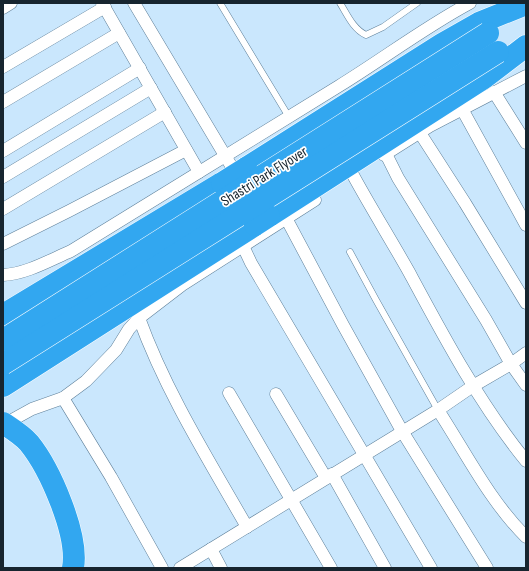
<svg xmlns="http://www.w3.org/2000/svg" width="529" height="571" font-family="'Sofia Sans Condensed',sans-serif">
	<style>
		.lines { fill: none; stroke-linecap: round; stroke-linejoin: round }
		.lane-casing { stroke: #5f809a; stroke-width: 7 }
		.street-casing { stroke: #5f809a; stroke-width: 13 }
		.highway-casing { stroke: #fff; stroke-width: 23 }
		.lane { stroke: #fff; stroke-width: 6 }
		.street { stroke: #fff; stroke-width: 12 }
		.highway { stroke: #32a7f0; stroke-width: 22 }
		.highway-bridge-casing { stroke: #fff; stroke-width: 23; stroke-linecap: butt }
		.highway-bridge { stroke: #32a7f0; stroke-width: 22 }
		.labels { text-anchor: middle; stroke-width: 3.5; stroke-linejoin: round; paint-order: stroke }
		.street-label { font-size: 15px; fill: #17252f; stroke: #fff }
	</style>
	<rect width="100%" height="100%" fill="#cae7fd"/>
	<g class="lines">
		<g class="lane-casing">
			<g id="lane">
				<polyline points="220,3 289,117"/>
				<path d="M340,3c7,11 13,26 26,32l17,-8 34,-24"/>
				<polyline points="350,252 376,300 438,410"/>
			</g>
		</g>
		<g class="street-casing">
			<g id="street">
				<polyline points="102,3 199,172"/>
				<polyline points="134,3 239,179"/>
				<polyline points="3,8 11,3"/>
				<polyline points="3,67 105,7"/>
				<polyline points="494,92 526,143"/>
				<polyline points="3,102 119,33"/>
				<polyline points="462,109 526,225"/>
				<polyline points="420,133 465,203 526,303"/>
				<polyline points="3,151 140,68"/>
				<polyline points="386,154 398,178 486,320 511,364 526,385"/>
				<polyline points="384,155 430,126 526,76"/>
				<path d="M353,175c18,33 38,65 56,97 35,65 70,131 117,189"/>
				<polyline points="3,177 151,88"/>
				<polyline points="3,209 165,112"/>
				<polyline points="286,218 343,325 402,431 487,568"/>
				<polyline points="3,244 69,211 186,150"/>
				<polyline points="243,246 251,263 431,568"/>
				<path d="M3,275c23,-1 47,-15 68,-24 89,-55 179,-110 268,-165 44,-27 86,-59 131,-83"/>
				<path d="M139,318c27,74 69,141 108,209"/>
				<polyline points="229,393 331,568"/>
				<polyline points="276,394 326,478"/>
				<polyline points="63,398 111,477 162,568"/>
				<path d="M438,410c28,43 51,90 88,127"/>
				<polyline points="3,425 32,409 63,398 86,381 116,350 129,329 139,318 182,285 315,200"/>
				<polyline points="332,474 385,568"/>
				<polyline points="211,549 221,568"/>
				<polyline points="180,568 438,410 473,386 511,364 526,353"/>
			</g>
		</g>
		<g class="highway-casing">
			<g id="highway">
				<polyline points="246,168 442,44 479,23 526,4"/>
				<polyline points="269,216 484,78 526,46"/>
				<polyline points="3,315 222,183"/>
				<polyline points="3,386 255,225"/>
			</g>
		</g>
		<use href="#lane" class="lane"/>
		<use href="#street" class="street"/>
		<use href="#highway" class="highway"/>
		<g class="highway-bridge-casing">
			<g id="highway-bridge">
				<polyline points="222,183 246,168"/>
				<polyline points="255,225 269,216"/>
				<polyline points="3,340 488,33"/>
				<polyline points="3,364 498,52"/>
				<path d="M3,423c9,6 19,12 26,20 21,26 50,92 44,125"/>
			</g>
		</g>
		<use href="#highway-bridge" class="highway-bridge"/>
	</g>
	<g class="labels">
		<g class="street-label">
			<text transform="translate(264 176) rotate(-32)" y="5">Shastri Park Flyover</text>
		</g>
	</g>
	<rect width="529" height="571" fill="none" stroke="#17252f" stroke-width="8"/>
</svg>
